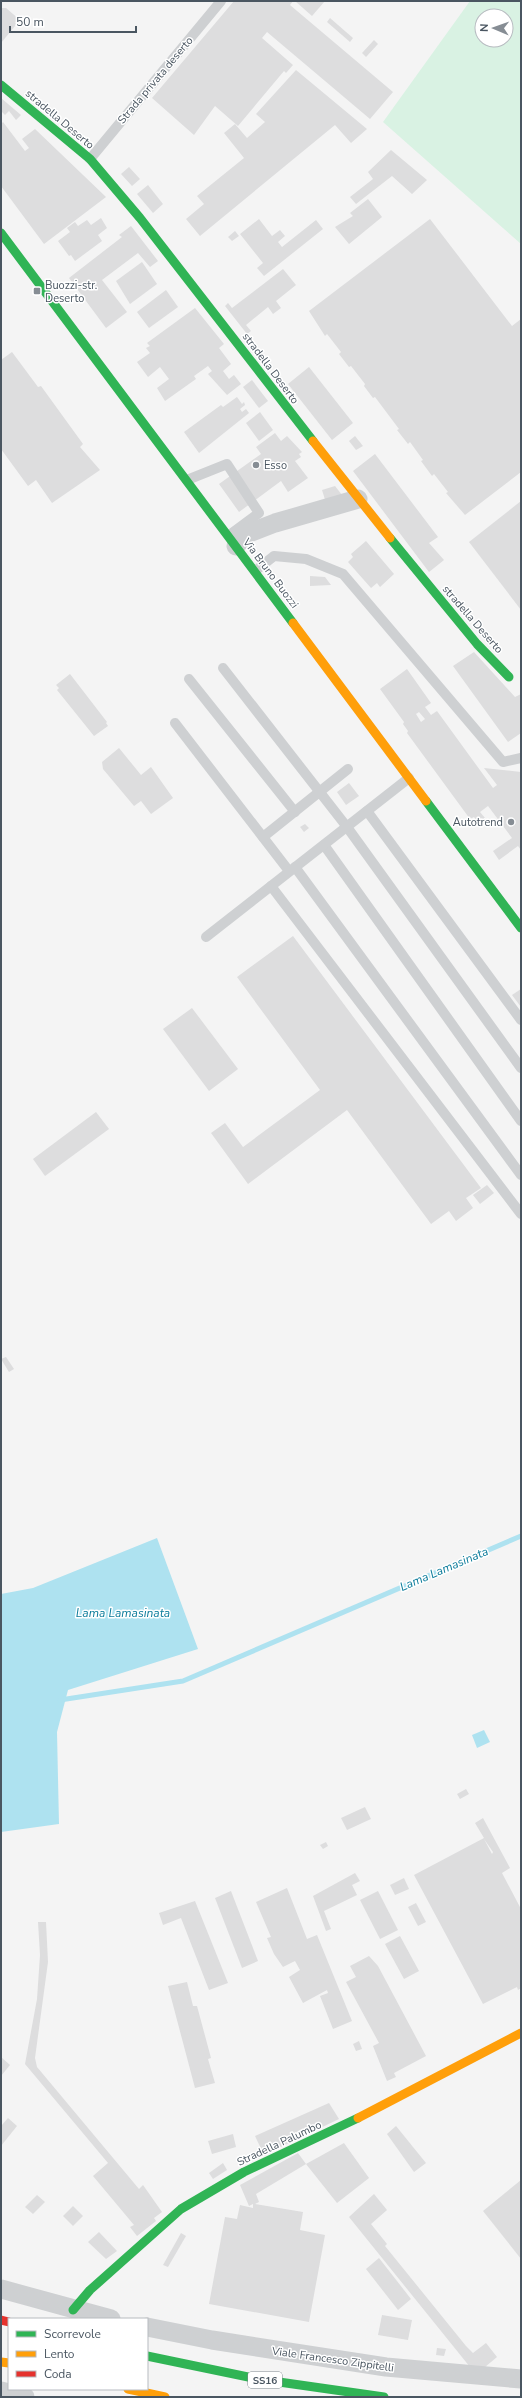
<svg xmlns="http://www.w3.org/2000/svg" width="522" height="2398" font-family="'Nunito Sans',sans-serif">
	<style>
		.green { fill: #d9f2e3; fill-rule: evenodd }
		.water { fill: #aee2f0 }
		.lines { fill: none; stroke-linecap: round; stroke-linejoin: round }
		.stream { stroke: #aee2f0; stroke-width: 5 }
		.building { fill: #ddddde; fill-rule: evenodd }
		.lane { stroke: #ced0d2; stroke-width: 10 }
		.street { stroke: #ced0d2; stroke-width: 19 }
		.fast { stroke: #30b455; stroke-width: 9 }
		.slow { stroke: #ff9f0a; stroke-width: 9 }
		.jam { stroke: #e5322d; stroke-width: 9 }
		.poi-dot { fill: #868d94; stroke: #fff; stroke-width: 1.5 }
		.labels { text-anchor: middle; stroke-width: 3; stroke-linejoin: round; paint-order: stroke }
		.shield { fill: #fff; stroke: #808990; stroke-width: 1 }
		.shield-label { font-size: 10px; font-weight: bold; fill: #4a5661 }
		.street-label { font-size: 11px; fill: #4a5661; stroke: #fff }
		.poi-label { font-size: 11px; fill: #4a5661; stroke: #fff; text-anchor: start }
		.water-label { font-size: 12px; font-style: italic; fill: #0c7c9b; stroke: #fff }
	</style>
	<rect width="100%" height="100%" fill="#f4f4f4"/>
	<path class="green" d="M470,1h51v243l-138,-122zM482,16h24v24h-24z"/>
	<g class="water">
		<polygon points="157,1538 198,1649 68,1690 57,1732 59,1824 1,1832 1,1594 33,1588"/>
		<polygon points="484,1730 490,1742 477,1748 472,1735"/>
	</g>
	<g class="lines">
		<polyline class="stream" points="60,1700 183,1681 521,1536"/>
	</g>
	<g class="building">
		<polygon points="234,1 293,1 290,5 393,92 370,119 267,32 262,38 293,65 286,73 284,71 238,126 215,106 194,135 152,98"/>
		<polygon points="295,1 325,1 312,16"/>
		<polygon points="1,8 6,8 20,20 1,43"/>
		<polygon points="330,18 353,38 350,42 327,22"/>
		<polygon points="374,40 378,44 366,57 362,53"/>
		<polygon points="296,70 367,129 351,143 335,125 200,236 186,219 204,204 197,196 244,158 224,133 235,124 247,138 265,122 256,114"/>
		<polygon points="1,98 21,115 16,120 9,111 5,115 1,111"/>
		<polygon points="3,122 25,151 29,148 22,139 35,129 106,197 44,244 1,186 1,124"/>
		<polygon points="391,150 427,180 412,194 392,176 356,204 350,197 373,179 368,172"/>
		<polygon points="129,167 140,179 132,186 121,174"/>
		<polygon points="148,185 163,204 153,213 137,194"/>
		<polygon points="368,199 382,217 349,244 335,227 353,216 350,213"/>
		<polygon points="101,218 107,228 98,235 102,241 75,261 71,255 69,256 58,241 70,232 67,228 75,222 78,226 87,220 91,225"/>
		<polygon points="259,219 272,236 280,230 285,236 278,242 282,247 316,220 323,229 264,276 257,268 263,263 240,234"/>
		<polygon points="430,219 512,326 521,319 521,472 465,515 446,493 448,492 434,474 432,476 421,461 423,460 410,442 408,444 397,430 399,429 375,397 373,398 364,386 365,384 351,366 349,367 339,354 341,352 327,334 325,336 309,311"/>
		<polygon points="131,226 158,261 150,267 138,253 102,280 127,312 106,328 69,278 122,237 119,235"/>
		<polygon points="235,231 239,236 232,241 228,237"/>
		<polygon points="142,262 157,284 130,304 116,281"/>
		<polygon points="283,269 296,285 276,301 281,308 273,314 268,307 246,325 251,331 247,334 225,306 228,303 232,308"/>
		<polygon points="166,290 178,307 149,328 137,312"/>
		<polygon points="195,308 224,344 219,348 231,364 223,371 229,379 234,375 241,384 227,395 208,374 212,371 208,366 194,376 196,379 165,401 157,388 169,379 160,367 148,377 137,362 150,353 146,348 150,346 147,343"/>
		<polygon points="12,352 38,387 41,386 83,444 80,447 100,470 52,503 36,480 28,486 1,449 1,360"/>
		<polygon points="309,367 353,423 332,440 288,384"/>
		<polygon points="252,380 268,401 259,408 243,387"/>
		<polygon points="237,397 242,404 244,402 245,405 240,409 242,412 246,409 249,413 199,453 184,432 221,405 223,407"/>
		<polygon points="260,412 273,430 259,441 246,423"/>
		<polygon points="275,433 281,441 287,436 302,452 299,454 301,457 295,461 308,478 288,492 281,481 239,512 219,484 261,454 256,447"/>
		<polygon points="355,436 363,446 356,450 349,441"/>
		<polygon points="375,454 438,537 429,543 444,560 429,572 353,471"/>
		<polygon points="335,486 346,500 327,506 322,490"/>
		<polygon points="521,501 521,610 469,542"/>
		<polygon points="366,541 394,574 380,587 377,583 371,588 348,562 353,557 351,554"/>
		<polygon points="310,576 325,577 331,585 310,586"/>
		<polygon points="474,652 515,697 521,694 521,733 508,742 453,666"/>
		<path d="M407,669l24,34 -6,4 6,8 6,-4 56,77 4,-3 -13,-17 37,4v78l-3,-4 -19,14 -6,-9 19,-13 -24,-32 -8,6 5,6 -7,5 -4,-6 -4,2 -63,-86 1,-2 -5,-7 1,-2 -24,-33zM419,712l6,7 -4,3 -5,-8z"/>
		<polygon points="70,674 107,722 106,723 108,726 94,736 57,690 59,688 56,685"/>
		<polygon points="119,748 141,775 151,767 173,798 151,814 141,801 134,806 103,769 102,762"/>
		<polygon points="349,783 359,796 346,805 337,792"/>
		<polygon points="305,824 309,828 304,832 300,827"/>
		<polygon points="293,936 481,1188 466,1198 473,1208 456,1221 449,1211 431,1224 347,1110 248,1184 211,1133 225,1123 243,1147 320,1090 237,977"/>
		<polygon points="521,989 521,1007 512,995"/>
		<polygon points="192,1008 238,1069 209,1091 163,1029"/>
		<polygon points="96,1112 109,1129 45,1176 33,1159"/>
		<polygon points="487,1185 494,1193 480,1204 473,1195"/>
		<polygon points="6,1357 14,1369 9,1372 1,1359"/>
		<polygon points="466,1789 469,1794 460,1799 457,1794"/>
		<polygon points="365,1807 371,1819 347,1830 341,1818"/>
		<path d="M483,1818l27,50 -8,5 19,36v79l-3,2 -1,-3 -34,17 -69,-129 70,-37 -9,-15zM484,1839l9,13 -1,2z"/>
		<polygon points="326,1842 328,1846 323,1849 320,1845"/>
		<polygon points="355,1873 360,1881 352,1885 357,1895 324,1911 331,1929 326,1931 313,1896"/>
		<polygon points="404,1878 409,1889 395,1895 390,1885"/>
		<polygon points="287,1888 307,1939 317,1935 352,2021 333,2029 320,1996 328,1993 327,1990 303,2003 289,1977 300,1970 295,1961 283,1967 274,1954 267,1938 271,1937 256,1902"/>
		<polygon points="231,1891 258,1961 242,1968 215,1898"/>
		<polygon points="378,1891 398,1930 380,1939 360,1900"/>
		<polygon points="195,1901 228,1983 209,1990 181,1918 163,1925 159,1913"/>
		<polygon points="416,1903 426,1922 418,1926 408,1907"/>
		<polygon points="38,1922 46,1922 48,1962 35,2058 37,2067 139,2189 143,2185 162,2212 154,2218 156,2221 137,2236 130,2227 134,2225 93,2176 108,2163 25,2064 37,1999 40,1955"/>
		<polygon points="400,1936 419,1971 404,1979 385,1944"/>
		<polygon points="369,1956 378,1966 426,2056 394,2073 396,2077 387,2081 373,2046 379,2043 346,1982 356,1977 350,1966"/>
		<polygon points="187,1982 193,2006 197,2006 211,2058 208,2059 215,2083 195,2088 168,1986"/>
		<polygon points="359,2041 362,2049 356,2051 353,2044"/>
		<polygon points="1,2057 10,2065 1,2076"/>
		<polygon points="329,2103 339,2119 264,2155 255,2136"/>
		<polygon points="8,2118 17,2126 1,2146 1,2126"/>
		<polygon points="396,2126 426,2163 414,2172 387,2134"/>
		<polygon points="233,2134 236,2147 212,2154 208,2141"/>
		<polygon points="344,2143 369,2178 337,2203 306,2164"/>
		<polygon points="298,2153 306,2164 256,2194 259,2202 255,2204 303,2212 300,2230 325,2235 309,2322 209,2304 225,2217 237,2219 240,2205 253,2208 253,2204 249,2206 240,2185"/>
		<polygon points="223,2163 227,2170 213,2179 209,2173"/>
		<polygon points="521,2180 521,2259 483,2211"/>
		<polygon points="374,2194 387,2210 371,2224 387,2244 385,2246 466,2346 473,2353 486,2343 497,2357 485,2367 470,2367 349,2217"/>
		<polygon points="37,2195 45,2202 33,2214 25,2207"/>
		<polygon points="73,2206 83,2216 73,2226 63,2216"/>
		<polygon points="99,2232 117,2251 106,2259 88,2242"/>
		<polygon points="181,2233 186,2236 168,2267 163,2265"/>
		<polygon points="379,2258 411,2299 398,2310 366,2269"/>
		<polygon points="382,2315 412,2320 408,2340 378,2335"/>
		<polygon points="437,2348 446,2349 444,2356 436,2355"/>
	</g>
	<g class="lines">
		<g class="lane">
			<polyline points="90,159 221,1"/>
			<polyline points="187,480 227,464 259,513 232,533"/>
			<polyline points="255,571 274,556 306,559 343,574 503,762 521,758"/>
			<polyline points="223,668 347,827 521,1068"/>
			<polyline points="189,679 295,812"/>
			<polyline points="175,723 289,871"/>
			<polyline points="367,811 521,1020"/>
			<polyline points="263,837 348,769"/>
			<polyline points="324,845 521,1121"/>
			<polyline points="295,867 521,1175"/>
			<polyline points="271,886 521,1214"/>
			<polyline points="206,937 409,778"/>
		</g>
		<g class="street">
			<polyline points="236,546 244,535 275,523 358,499"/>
			<polyline points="1,2289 111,2319"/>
			<polyline points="147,2327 212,2340 386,2367 521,2379"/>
			<polyline points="1,2391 25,2397"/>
		</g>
		<g class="fast">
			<polyline points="1,85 90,159 140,218 313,441"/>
			<polyline points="1,233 293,623"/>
			<polyline points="390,538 477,644 509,677"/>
			<polyline points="426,801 521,928"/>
			<polyline points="73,2310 90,2290 181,2209 244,2172 358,2118"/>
			<polyline points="147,2356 258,2379 384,2397"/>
		</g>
		<g class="slow">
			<polyline points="313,441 390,538"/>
			<polyline points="293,623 426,801"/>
			<polyline points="358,2118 521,2033"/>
			<polyline points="1,2362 9,2363"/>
			<polyline points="128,2389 165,2397"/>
		</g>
		<polyline class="jam" points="1,2320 9,2322"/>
	</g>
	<g class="poi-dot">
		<rect x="33" y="287" width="8" height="8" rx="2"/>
		<circle cx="256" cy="465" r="4"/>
		<circle cx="511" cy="822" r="4"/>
	</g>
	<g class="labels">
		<rect class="shield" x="248" y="2372" width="34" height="16" rx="3"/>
		<g class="shield-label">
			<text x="265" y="2384">SS16</text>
		</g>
		<g class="street-label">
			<text transform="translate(155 80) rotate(-50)" y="4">Strada privata deserto</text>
			<text transform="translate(60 119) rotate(40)" y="4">stradella Deserto</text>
			<text transform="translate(271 368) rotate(53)" y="4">stradella Deserto</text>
			<text transform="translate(271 573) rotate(53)" y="4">Via Bruno Buozzi</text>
			<text transform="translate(473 619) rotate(49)" y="4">stradella Deserto</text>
			<text transform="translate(279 2143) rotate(-25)" y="4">Stradella Palumbo</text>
			<text transform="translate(333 2359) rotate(8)" y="4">Viale Francesco Zippitelli</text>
		</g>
		<g class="poi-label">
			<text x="45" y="289">Buozzi-str.<tspan x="45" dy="13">Deserto</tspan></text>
			<text x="264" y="469">Esso</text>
			<text x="503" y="826" text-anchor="end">Autotrend</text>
		</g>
		<g class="water-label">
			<text transform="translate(444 1569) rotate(-23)" y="4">Lama Lamasinata</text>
			<text x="123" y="1617">Lama Lamasinata</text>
		</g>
	</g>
	<rect width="522" height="2398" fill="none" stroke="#4a5661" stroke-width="4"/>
	<rect x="8" y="2318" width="140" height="72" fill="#ffffff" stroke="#b7bbc0"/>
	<rect x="16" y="2331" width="20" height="6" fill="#30b455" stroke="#b7bbc0"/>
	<text x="44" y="2338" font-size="12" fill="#4a5661">Scorrevole</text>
	<rect x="16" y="2351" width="20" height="6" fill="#ff9f0a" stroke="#b7bbc0"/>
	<text x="44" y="2358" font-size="12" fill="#4a5661">Lento</text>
	<rect x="16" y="2371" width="20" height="6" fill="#e5322d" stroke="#b7bbc0"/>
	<text x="44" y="2378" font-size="12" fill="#4a5661">Coda</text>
	<g transform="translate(494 28) rotate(272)"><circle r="19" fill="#ffffff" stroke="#b7bbc0"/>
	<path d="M0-3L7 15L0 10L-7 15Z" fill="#868d94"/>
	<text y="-6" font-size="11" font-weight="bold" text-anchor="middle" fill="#4a5661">N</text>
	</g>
	<path d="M10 26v6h126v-6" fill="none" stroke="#4a5661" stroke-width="2"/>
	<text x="16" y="26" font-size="12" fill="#4a5661" stroke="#ffffff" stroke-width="3" paint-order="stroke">50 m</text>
</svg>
